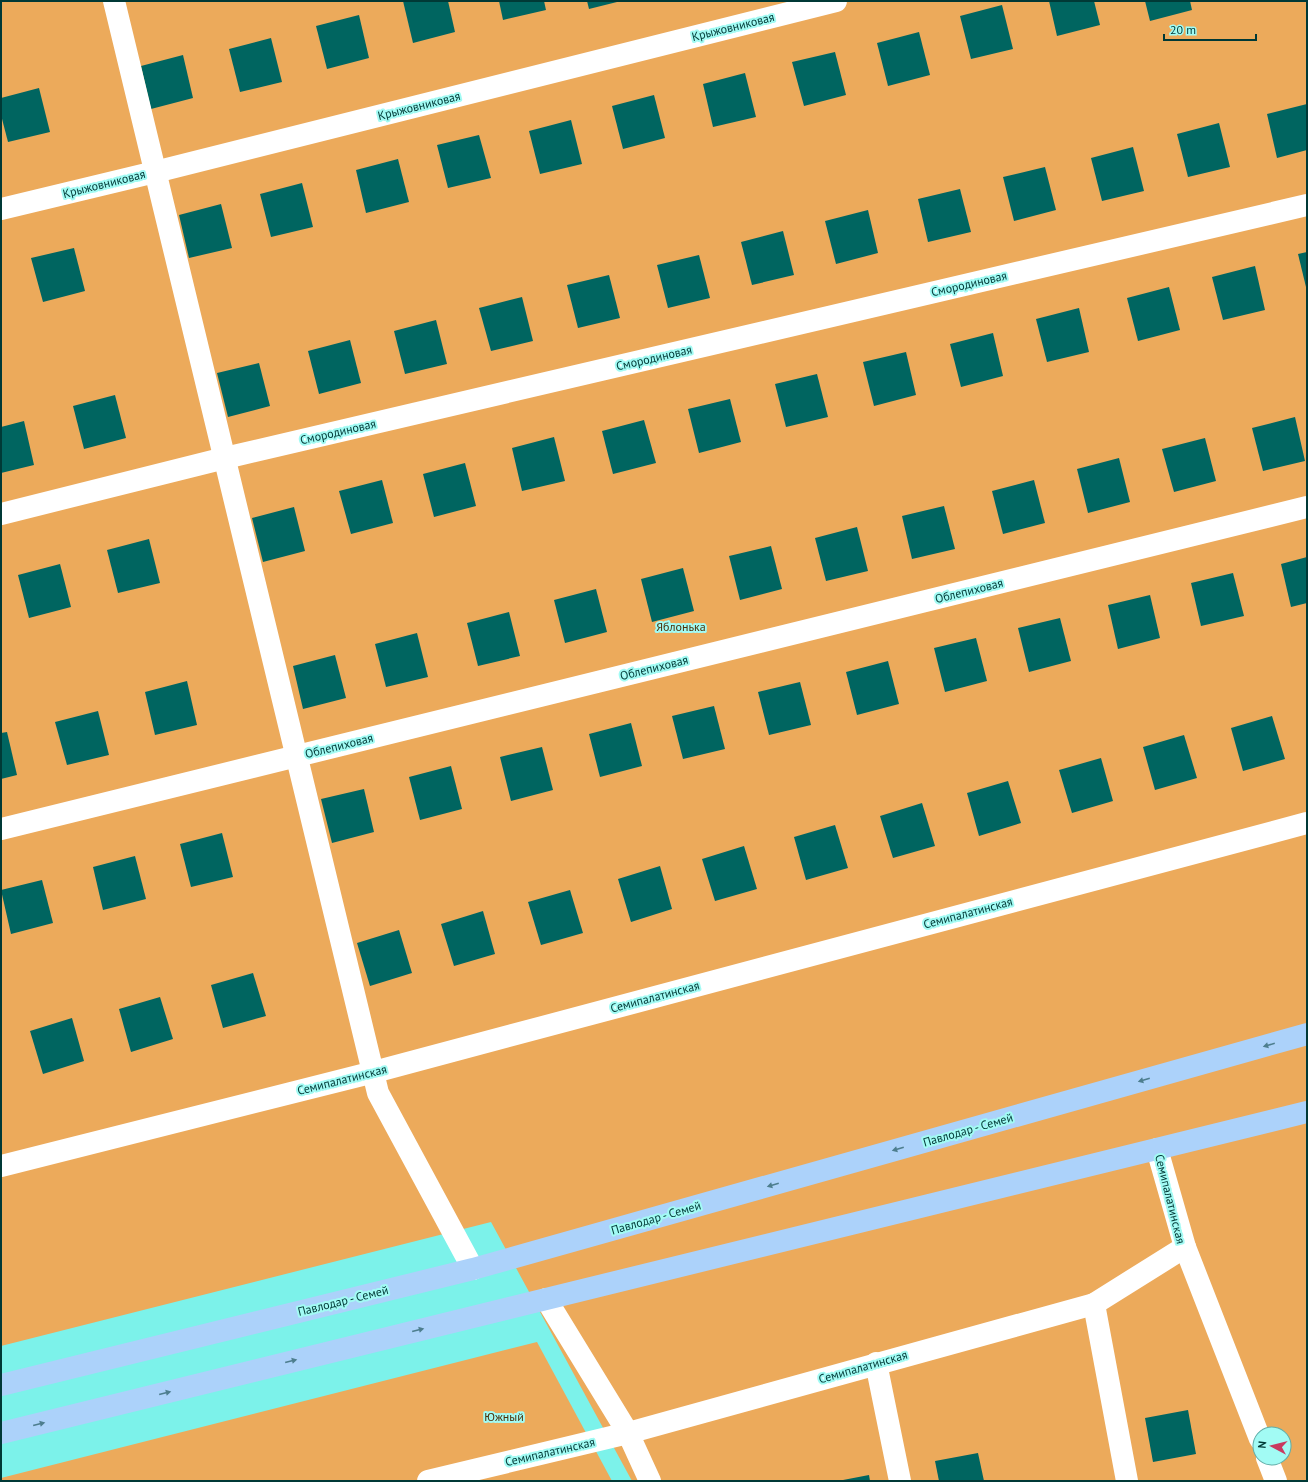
<svg xmlns="http://www.w3.org/2000/svg" width="1308" height="1482" font-family="'PT Sans',sans-serif">
	<style>
		.green { fill: #ecaa5b; fill-rule: evenodd }
		.building { fill: #006560 }
		.lines { fill: none; stroke-linecap: round; stroke-linejoin: round }
		.street { stroke: #fff; stroke-width: 22 }
		.highway { stroke: #acd2fa; stroke-width: 22 }
		.oneway { fill: #4d7e8e }
		.labels { text-anchor: middle; stroke-width: 4; stroke-linejoin: round; paint-order: stroke }
		.street-label { font-size: 12px; fill: #003936; stroke: #a2fbf4 }
		.park-label { font-size: 12px; fill: #4b2f09; stroke: #a2fbf4 }
	</style>
	<rect width="100%" height="100%" fill="#7cf2ea"/>
	<g class="green">
		<path d="M1,1h1306v1480h-675l-141,-259 -490,124zM1260,1434h24v24h-24z"/>
		<polygon points="537,1342 612,1481 1,1481 1,1478"/>
	</g>
	<g class="building">
		<polygon points="403,1 448,1 455,32 413,43"/>
		<polygon points="499,1 544,1 546,10 503,20"/>
		<polygon points="587,1 617,1 617,2 589,9"/>
		<polygon points="1049,1 1094,1 1100,25 1057,36"/>
		<polygon points="1145,1 1190,1 1192,10 1150,21"/>
		<polygon points="1002,5 1013,49 971,59 960,16"/>
		<polygon points="359,15 369,58 327,69 316,26"/>
		<polygon points="919,32 930,75 888,86 877,43"/>
		<polygon points="271,38 282,82 240,92 229,49"/>
		<polygon points="835,52 846,95 804,106 792,62"/>
		<polygon points="183,55 193,98 151,109 141,66"/>
		<polygon points="745,73 756,117 713,127 703,84"/>
		<polygon points="39,88 50,132 8,142 1,115 1,98"/>
		<polygon points="654,95 665,138 623,149 612,106"/>
		<polygon points="1307,104 1307,150 1277,158 1267,114"/>
		<polygon points="571,120 582,164 540,174 529,131"/>
		<polygon points="1219,123 1230,167 1188,177 1177,134"/>
		<polygon points="479,135 491,178 448,188 437,145"/>
		<polygon points="1133,147 1144,191 1102,201 1091,158"/>
		<polygon points="398,159 409,202 366,213 356,170"/>
		<polygon points="1045,167 1056,210 1014,221 1003,177"/>
		<polygon points="302,183 313,227 271,237 260,194"/>
		<polygon points="960,189 971,232 928,242 918,199"/>
		<polygon points="221,204 232,248 189,258 179,215"/>
		<polygon points="868,210 878,253 836,264 825,221"/>
		<polygon points="783,231 794,275 752,285 741,242"/>
		<polygon points="74,248 85,291 43,302 31,258"/>
		<polygon points="1307,252 1307,287 1306,287 1298,254"/>
		<polygon points="699,255 710,298 668,308 657,265"/>
		<polygon points="1255,266 1265,310 1223,320 1212,277"/>
		<polygon points="609,275 620,318 578,328 567,285"/>
		<polygon points="1169,287 1180,330 1138,341 1127,298"/>
		<polygon points="522,297 533,341 491,351 479,308"/>
		<polygon points="1079,308 1089,352 1047,362 1036,319"/>
		<polygon points="436,320 447,364 405,374 394,331"/>
		<polygon points="993,333 1003,376 961,387 950,344"/>
		<polygon points="350,340 361,383 319,394 308,351"/>
		<polygon points="906,352 916,395 874,406 863,362"/>
		<polygon points="259,363 270,406 228,417 217,373"/>
		<polygon points="817,374 828,417 786,427 775,384"/>
		<polygon points="115,395 126,438 84,449 73,406"/>
		<polygon points="730,399 741,442 699,453 688,409"/>
		<polygon points="1295,417 1305,461 1263,471 1252,428"/>
		<polygon points="644,420 656,463 613,474 602,431"/>
		<polygon points="24,421 34,465 1,473 1,427"/>
		<polygon points="554,437 565,481 522,491 512,448"/>
		<polygon points="1205,438 1216,481 1174,492 1162,449"/>
		<polygon points="1119,458 1130,502 1088,513 1077,469"/>
		<polygon points="465,463 476,506 434,517 423,474"/>
		<polygon points="382,480 393,523 351,534 339,491"/>
		<polygon points="1034,480 1045,523 1003,534 992,491"/>
		<polygon points="944,506 955,549 912,559 902,516"/>
		<polygon points="294,507 305,551 263,562 252,518"/>
		<polygon points="857,527 868,571 826,581 815,538"/>
		<polygon points="149,539 160,583 118,593 107,550"/>
		<polygon points="771,546 782,589 740,600 729,556"/>
		<polygon points="1307,557 1307,603 1291,607 1281,564"/>
		<polygon points="60,564 71,607 29,618 18,575"/>
		<polygon points="683,568 694,611 652,622 641,579"/>
		<polygon points="1233,573 1244,616 1201,626 1191,583"/>
		<polygon points="596,589 607,632 565,643 554,600"/>
		<polygon points="1150,595 1160,638 1118,649 1108,605"/>
		<polygon points="509,612 520,656 478,666 467,623"/>
		<polygon points="1060,618 1071,661 1029,672 1018,628"/>
		<polygon points="417,633 428,677 386,687 375,644"/>
		<polygon points="976,638 987,681 945,692 934,648"/>
		<polygon points="335,655 346,698 303,709 293,666"/>
		<polygon points="888,661 899,704 857,715 846,672"/>
		<polygon points="187,681 197,725 155,735 145,692"/>
		<polygon points="800,682 811,725 769,735 758,692"/>
		<polygon points="714,706 725,749 683,759 672,716"/>
		<polygon points="98,711 109,755 67,765 55,722"/>
		<polygon points="1272,716 1285,759 1243,771 1231,728"/>
		<polygon points="631,723 642,766 600,777 589,734"/>
		<polygon points="7,732 17,775 1,779 1,733"/>
		<polygon points="1184,735 1197,778 1155,790 1143,747"/>
		<polygon points="542,747 553,790 511,801 500,757"/>
		<polygon points="1101,758 1113,801 1072,813 1059,770"/>
		<polygon points="451,766 462,809 420,820 409,777"/>
		<polygon points="1008,781 1021,823 979,836 967,793"/>
		<polygon points="364,789 374,832 332,843 321,799"/>
		<polygon points="922,803 935,846 893,858 880,816"/>
		<polygon points="835,825 848,868 806,880 794,837"/>
		<polygon points="222,833 233,877 191,887 180,844"/>
		<polygon points="744,846 757,889 715,901 702,859"/>
		<polygon points="135,856 146,899 103,910 93,867"/>
		<polygon points="660,866 672,909 631,922 618,879"/>
		<polygon points="42,880 53,923 11,934 1,890"/>
		<polygon points="570,890 583,933 541,945 528,902"/>
		<polygon points="483,911 495,954 454,966 441,924"/>
		<polygon points="399,930 412,973 370,986 357,943"/>
		<polygon points="253,973 266,1016 223,1028 211,985"/>
		<polygon points="160,997 173,1039 131,1052 119,1009"/>
		<polygon points="72,1018 84,1061 43,1074 30,1031"/>
		<polygon points="1188,1410 1196,1454 1153,1462 1145,1418"/>
		<polygon points="978,1453 984,1481 939,1481 935,1461"/>
		<polygon points="869,1475 870,1481 843,1481 843,1480"/>
	</g>
	<g class="lines">
		<g class="street">
			<polyline points="114,1 378,1093 473,1269"/>
			<polyline points="1,209 155,172 836,1"/>
			<polyline points="1,514 225,458 1307,205"/>
			<polyline points="1,829 1307,507"/>
			<polyline points="1,1166 374,1072 1307,823"/>
			<polyline points="1185,1247 1260,1439"/>
			<polyline points="546,1299 628,1433 650,1481"/>
			<polyline points="1094,1304 1127,1481"/>
			<polyline points="876,1363 900,1481"/>
			<polyline points="1267,1458 1276,1481"/>
			<polyline points="428,1481 628,1433 1094,1304 1185,1247 1157,1149"/>
		</g>
		<g class="highway">
			<polyline points="1,1385 473,1269 1307,1034"/>
			<polyline points="1,1433 1307,1112"/>
		</g>
	</g>
	<defs><path id="oneway-solid" d="M-6-.8H1V-3.2L6.5 0L1 3.2V.8H-6Z"/></defs>
	<g class="oneway">
		<use href="#oneway-solid" transform="translate(1269 1045) rotate(164)"/>
		<use href="#oneway-solid" transform="translate(1144 1080) rotate(164)"/>
		<use href="#oneway-solid" transform="translate(898 1149) rotate(164)"/>
		<use href="#oneway-solid" transform="translate(773 1185) rotate(164)"/>
		<use href="#oneway-solid" transform="translate(418 1330) rotate(-14)"/>
		<use href="#oneway-solid" transform="translate(291 1361) rotate(-14)"/>
		<use href="#oneway-solid" transform="translate(165 1393) rotate(-14)"/>
		<use href="#oneway-solid" transform="translate(39 1424) rotate(-14)"/>
	</g>
	<g class="labels">
		<g class="street-label">
			<text transform="translate(733 27) rotate(-14)" y="4">Крыжовниковая</text>
			<text transform="translate(419 106) rotate(-14)" y="4">Крыжовниковая</text>
			<text transform="translate(104 184) rotate(-14)" y="4">Крыжовниковая</text>
			<text transform="translate(969 284) rotate(-13)" y="4">Смородиновая</text>
			<text transform="translate(654 358) rotate(-13)" y="4">Смородиновая</text>
			<text transform="translate(338 432) rotate(-13)" y="4">Смородиновая</text>
			<text transform="translate(969 591) rotate(-14)" y="4">Облепиховая</text>
			<text transform="translate(654 668) rotate(-14)" y="4">Облепиховая</text>
			<text transform="translate(339 746) rotate(-14)" y="4">Облепиховая</text>
			<text transform="translate(968 913) rotate(-15)" y="4">Семипалатинская</text>
			<text transform="translate(655 997) rotate(-15)" y="4">Семипалатинская</text>
			<text transform="translate(342 1080) rotate(-14)" y="4">Семипалатинская</text>
			<text transform="translate(968 1130) rotate(-16)" y="4">Павлодар - Семей</text>
			<text transform="translate(1170 1199) rotate(76)" y="4">Семипалатинская</text>
			<text transform="translate(656 1218) rotate(-16)" y="4">Павлодар - Семей</text>
			<text transform="translate(343 1301) rotate(-14)" y="4">Павлодар - Семей</text>
			<text transform="translate(863 1367) rotate(-16)" y="4">Семипалатинская</text>
			<text transform="translate(550 1452) rotate(-13)" y="4">Семипалатинская</text>
		</g>
		<g class="park-label">
			<text x="681" y="631">Яблонька</text>
			<text x="504" y="1421">Южный</text>
		</g>
	</g>
	<rect width="1308" height="1482" fill="none" stroke="#003936" stroke-width="4"/>
	<g transform="translate(1272 1446) rotate(277)"><circle r="19" fill="#a2fbf4" stroke="#61ada8"/>
	<path d="M0-3L7 15L0 10L-7 15Z" fill="#c93a60"/>
	<text y="-6" font-size="11" font-weight="bold" text-anchor="middle" fill="#003936">N</text>
	</g>
	<path d="M1164 34v6h92v-6" fill="none" stroke="#003936" stroke-width="2"/>
	<text x="1170" y="34" font-size="12" fill="#003936" stroke="#a2fbf4" stroke-width="3" paint-order="stroke">20 m</text>
</svg>
